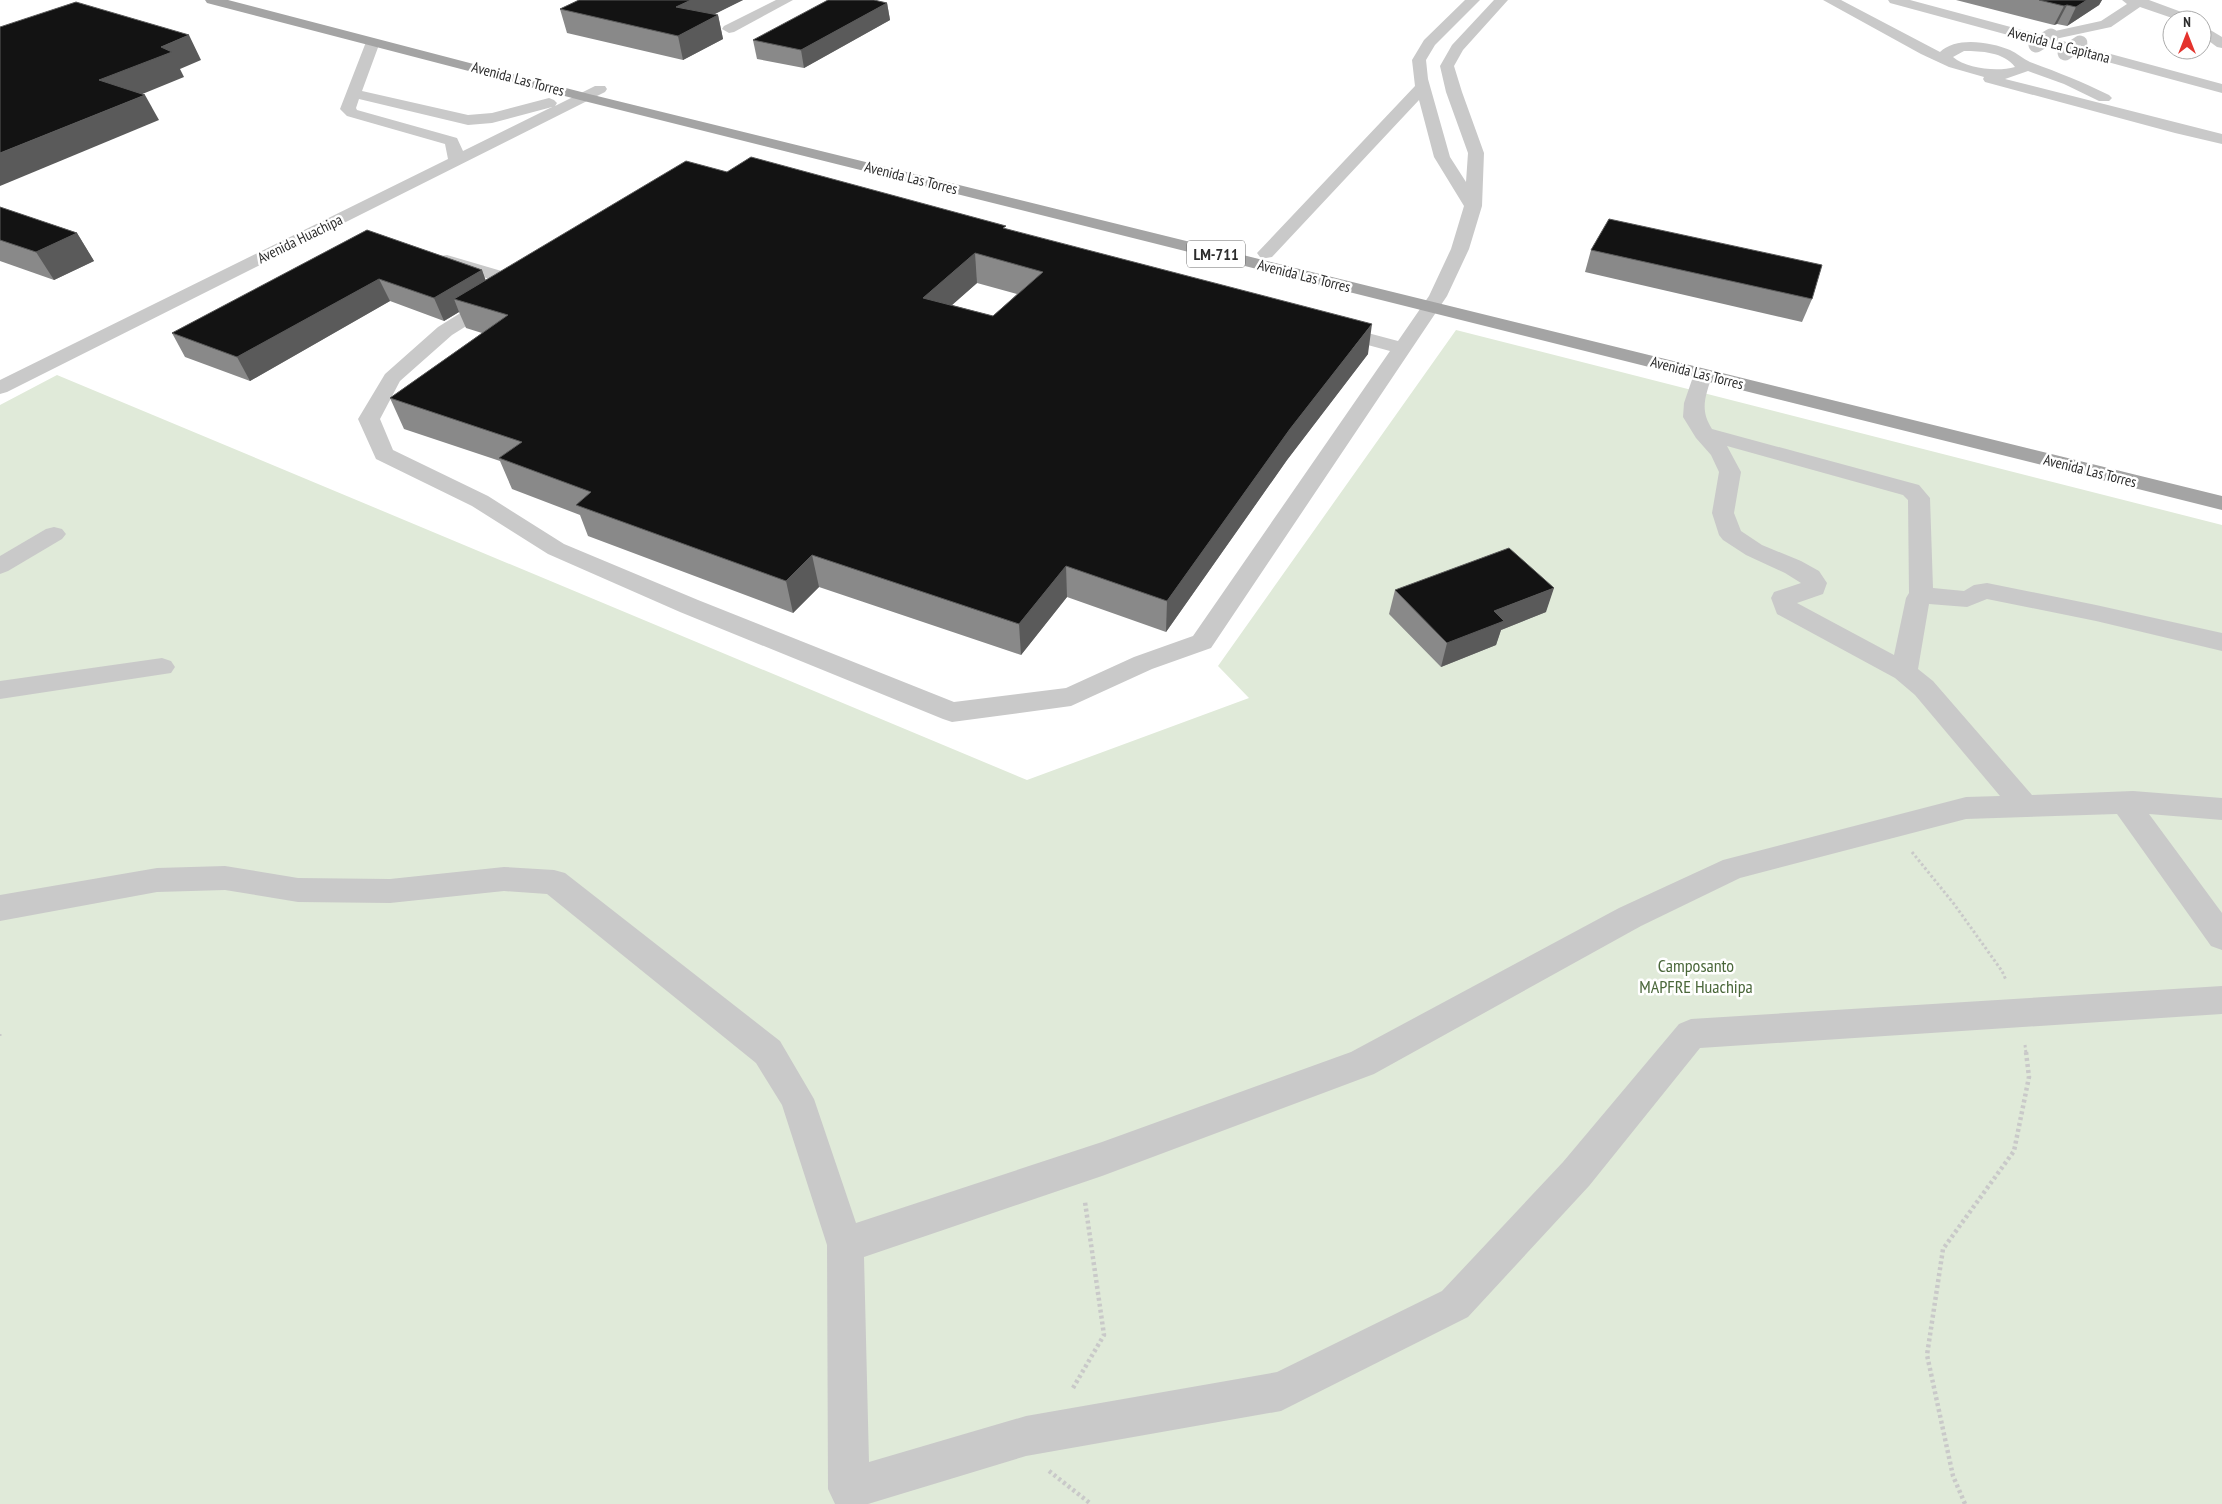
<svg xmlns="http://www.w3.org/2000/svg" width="2222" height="1504" font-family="'PT Sans Narrow',sans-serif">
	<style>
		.green { fill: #e0ead9 }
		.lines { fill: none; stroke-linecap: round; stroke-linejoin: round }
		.path-far1 { stroke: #c9c9c9; stroke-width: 3; stroke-dasharray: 2.5 2.5; stroke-linecap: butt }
		.path { stroke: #c9c9c9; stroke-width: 4.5; stroke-dasharray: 3 3; stroke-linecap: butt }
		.minor { fill: #c9c9c9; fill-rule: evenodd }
		.major { fill: #a4a4a4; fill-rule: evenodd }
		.minor-bridge { stroke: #c9c9c9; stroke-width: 15 }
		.wall { fill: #898989; fill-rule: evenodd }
		.shaded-wall { fill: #5a5a5a }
		.building { fill: #131313; stroke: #5a5a5a; fill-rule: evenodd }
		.labels { text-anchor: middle; stroke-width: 5; stroke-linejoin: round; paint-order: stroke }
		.far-street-label { font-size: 15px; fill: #2c2c2c; stroke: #fff }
		.shield { fill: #fff; stroke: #6b6b6b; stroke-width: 1 }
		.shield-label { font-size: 16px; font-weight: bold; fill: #2c2c2c }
		.park-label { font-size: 18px; fill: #4a673a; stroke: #fff }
	</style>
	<rect width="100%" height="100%" fill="#fff"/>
	<polygon class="green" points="1456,330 2222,525 2222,1504 0,1504 0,405 57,375 1027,780 1249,698 1218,666"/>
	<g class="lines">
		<g class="path-far1">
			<polyline points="1912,852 1954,904 2002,971 2006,980"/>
			<polyline points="0,1034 0,1036"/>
			<polyline points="2025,1045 2026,1054"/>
		</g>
		<g class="path">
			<polyline points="1073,1388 1104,1335 1085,1202"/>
			<polyline points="1049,1471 1091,1504"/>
			<polyline points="1965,1504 1953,1476 1927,1355 1943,1249 2014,1151 2029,1077 2026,1052"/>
		</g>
		<g class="minor">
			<polygon points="776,0 793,0 734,32 729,33 722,29 724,26"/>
			<polygon points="1465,0 1480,0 1435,45 1426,60 1428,79 1450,157 1466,182 1468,153 1446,92 1440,66 1452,45 1494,0 1508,0 1463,50 1454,66 1462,92 1484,153 1482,206 1469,249 1447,296 1211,648 1152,669 1071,706 952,722 943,719 680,612 548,554 472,506 376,459 358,419 385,374 438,327 486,297 493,295 500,297 502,301 500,305 452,335 400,381 380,419 393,450 488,496 564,544 698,600 954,702 1066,688 1134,657 1193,636 1390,351 1327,334 1324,330 1327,326 1334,324 1398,341 1429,296 1451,249 1464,206 1434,157 1419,100 1272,257 1266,258 1260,257 1257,253 1415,86 1412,60 1424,40"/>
			<path d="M1823,0h18l99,52c16,-16 51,-10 70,-2 7,3 13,9 20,12 27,10 53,20 79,33l3,3 -3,3h-10l-35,-17 -36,-13 -23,8 217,55v10l-47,-11 -190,-51 -2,-3 1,-2 -35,-10 -28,-13zM1964,51c17,0 40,1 51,16 -17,5 -48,2 -62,-10z"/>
			<polygon points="1888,0 1910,0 2044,36 2046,33 2101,21 2127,4 2122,0 2149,0 2195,17 2197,20 2178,20 2140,7 2111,27 2055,39 2222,84 2222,93 1890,3"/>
			<polygon points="2202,25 2222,37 2222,48 2217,47 2202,36"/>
			<path d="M373,38l7,4 -18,49 106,24 24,-2 57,-15 5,2 3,3 -2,3 40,-20h10l2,3 -2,3 -598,300 -7,2v-14l448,-221 -3,-15 -98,-28 -7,-7 26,-67zM359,99l109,26 24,-2 60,-16 -89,44 -6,-13 -100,-28 -1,-2z"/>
			<polygon points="447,255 529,279 531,283 529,287 522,289 441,264 438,260 441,256"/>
			<path d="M1702,369l7,2 3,4c-6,21 -13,34 0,54l207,56 11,13 3,90 31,3 10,-6 13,-2 109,22 126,28v18l-126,-30 -109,-22 -20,8 -38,-3 -11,65 15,12 99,114 101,-4 89,7v22l-73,-6 73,99v37l-11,-4 -94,-132 -151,5 -226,59 -99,48 -267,148 -272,102 -238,81 5,205 157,-46 251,-44 165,-81 121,-129 116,-138 12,-5 531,-33v28l-522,34 -111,138 -121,131 -187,94 -255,45 -158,48h-33l-7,-15 -1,-244 -45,-140 -26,-42 -209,-169 -43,-3 -114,12 -92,-1 -73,-12 -68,2 -157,29v-26l157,-27 68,-2 73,12 92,1 114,-12 50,3 11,3 215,168 34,58 42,124 246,-81 249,-90 268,-144 104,-48 243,-63 34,-1 -85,-101 -20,-17 -118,-64 -6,-16 3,-6 27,-9 -16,-10 -39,-18 -23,-15 -4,-5 -7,-22 7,-41 -8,-17 -15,-17 -13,-21 1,-14 11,-32zM1727,446l176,49 5,5 1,93 -3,5 -12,57 -97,-52 26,-9 4,-11 -8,-12 -18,-10 -39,-16 -21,-14 -7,-18 7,-41z"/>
			<polygon points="54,527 62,529 66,534 62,539 8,571 0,574 0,556 46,529"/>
			<polygon points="162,658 171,661 175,667 171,673 0,699 0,681"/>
		</g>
		<polygon class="major" points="205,0 228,0 589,94 2222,496 2222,510 580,100 207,3"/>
		<g class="minor-bridge">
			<polyline points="2036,45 2051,36"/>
			<polyline points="2065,53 2080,43"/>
		</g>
	</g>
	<g class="wall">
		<polygon points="579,0 743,0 714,14 718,15 723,39 683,60 567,33 560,9"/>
		<polygon points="1956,0 2102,0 2099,5 2067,26 2057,24 2054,25"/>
		<polygon points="887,3 890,20 804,68 757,59 753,40"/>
		<path d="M727,172l279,57 362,125 -81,106 -121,172 -99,-35 -46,58 -202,-68 -26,26 -205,-77 -8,-21 -68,-26 -12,-28 -96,-32 -14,-31 92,-65 -16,-5 -7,-16 -15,9 -54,-20 -140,80 -65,-24 -13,-24 195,-103 115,40 3,10zM977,283l40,11 -24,22 -41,-11z"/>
		<polygon points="0,207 77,233 94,261 54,280 0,261"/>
		<polygon points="1591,250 1812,299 1802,322 1585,272"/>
		<polygon points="1395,590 1546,612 1501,630 1496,645 1441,667 1389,614"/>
	</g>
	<g class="shaded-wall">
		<polygon points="691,0 743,0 681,31 676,7"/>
		<polygon points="2087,0 2102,0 2099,5 2067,26 2076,7"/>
		<polygon points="887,3 890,20 804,68 801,50"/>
		<polygon points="2067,5 2057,24 2054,25 2064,6"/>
		<polygon points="718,15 723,39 683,60 678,36"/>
		<polygon points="189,35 201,60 180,69 184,77 113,106 99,80 161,47"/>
		<polygon points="145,95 159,120 0,186 0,153"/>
		<polygon points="77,233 94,261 54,280 36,252"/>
		<polygon points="975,253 977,283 927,327 923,298"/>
		<polygon points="482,270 490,292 454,299 459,312 444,321 434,298"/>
		<polygon points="379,279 390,301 250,381 237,357"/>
		<polygon points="1372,324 1368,354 1287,460 1166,632 1167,601 1290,429"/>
		<polygon points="812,555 819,587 793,613 786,581"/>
		<polygon points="1066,566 1067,597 1021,655 1019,624"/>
		<polygon points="1554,588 1546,612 1501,630 1496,645 1441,667 1447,643 1494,611"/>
	</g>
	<g class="building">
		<polygon points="579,0 691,0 676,7 718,15 678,36 560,9"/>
		<polygon points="828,0 874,0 887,3 801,50 753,40"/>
		<polygon points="2039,0 2087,0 2076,7 2067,5 2064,6"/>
		<polygon points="76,2 189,35 161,47 172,52 99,80 145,95 0,153 0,27"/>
		<path d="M751,157l255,69 -3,2 369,96 -82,105 -123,172 -101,-35 -47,58 -207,-69 -26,26 -210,-76 15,-13 -92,-34 23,-16 -132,-44 118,-83 -54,-16 232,-138 41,11zM975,253l68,19 -50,44 -70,-18z"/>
		<polygon points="0,207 77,233 36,252 0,240"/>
		<polygon points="1609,219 1822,265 1812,299 1591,250"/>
		<polygon points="367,230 482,270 434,298 379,279 237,357 172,333"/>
		<polygon points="1509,548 1554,588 1494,611 1504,621 1447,643 1395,590"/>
	</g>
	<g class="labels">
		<g class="far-street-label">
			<text transform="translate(2059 45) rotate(15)" y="5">Avenida La Capitana</text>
			<text transform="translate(518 79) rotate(15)" y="5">Avenida Las Torres</text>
			<text transform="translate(911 178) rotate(14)" y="5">Avenida Las Torres</text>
			<text transform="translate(300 239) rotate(-26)" y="5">Avenida Huachipa</text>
			<text transform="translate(1304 276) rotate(14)" y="5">Avenida Las Torres</text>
			<text transform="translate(1697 373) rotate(14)" y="5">Avenida Las Torres</text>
			<text transform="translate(2090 471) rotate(14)" y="5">Avenida Las Torres</text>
		</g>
		<rect class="shield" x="1187" y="240.5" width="58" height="27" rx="4"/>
		<g class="shield-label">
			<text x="1216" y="260">LM-711</text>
		</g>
		<g class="park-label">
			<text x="1696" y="972">Camposanto<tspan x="1696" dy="21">MAPFRE Huachipa</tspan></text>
		</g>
	</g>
	<g transform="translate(2187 35)"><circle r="24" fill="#ffffff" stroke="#ababab"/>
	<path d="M0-4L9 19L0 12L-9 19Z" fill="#e4332d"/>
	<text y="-8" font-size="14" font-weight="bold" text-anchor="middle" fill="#2c2c2c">N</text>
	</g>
</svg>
